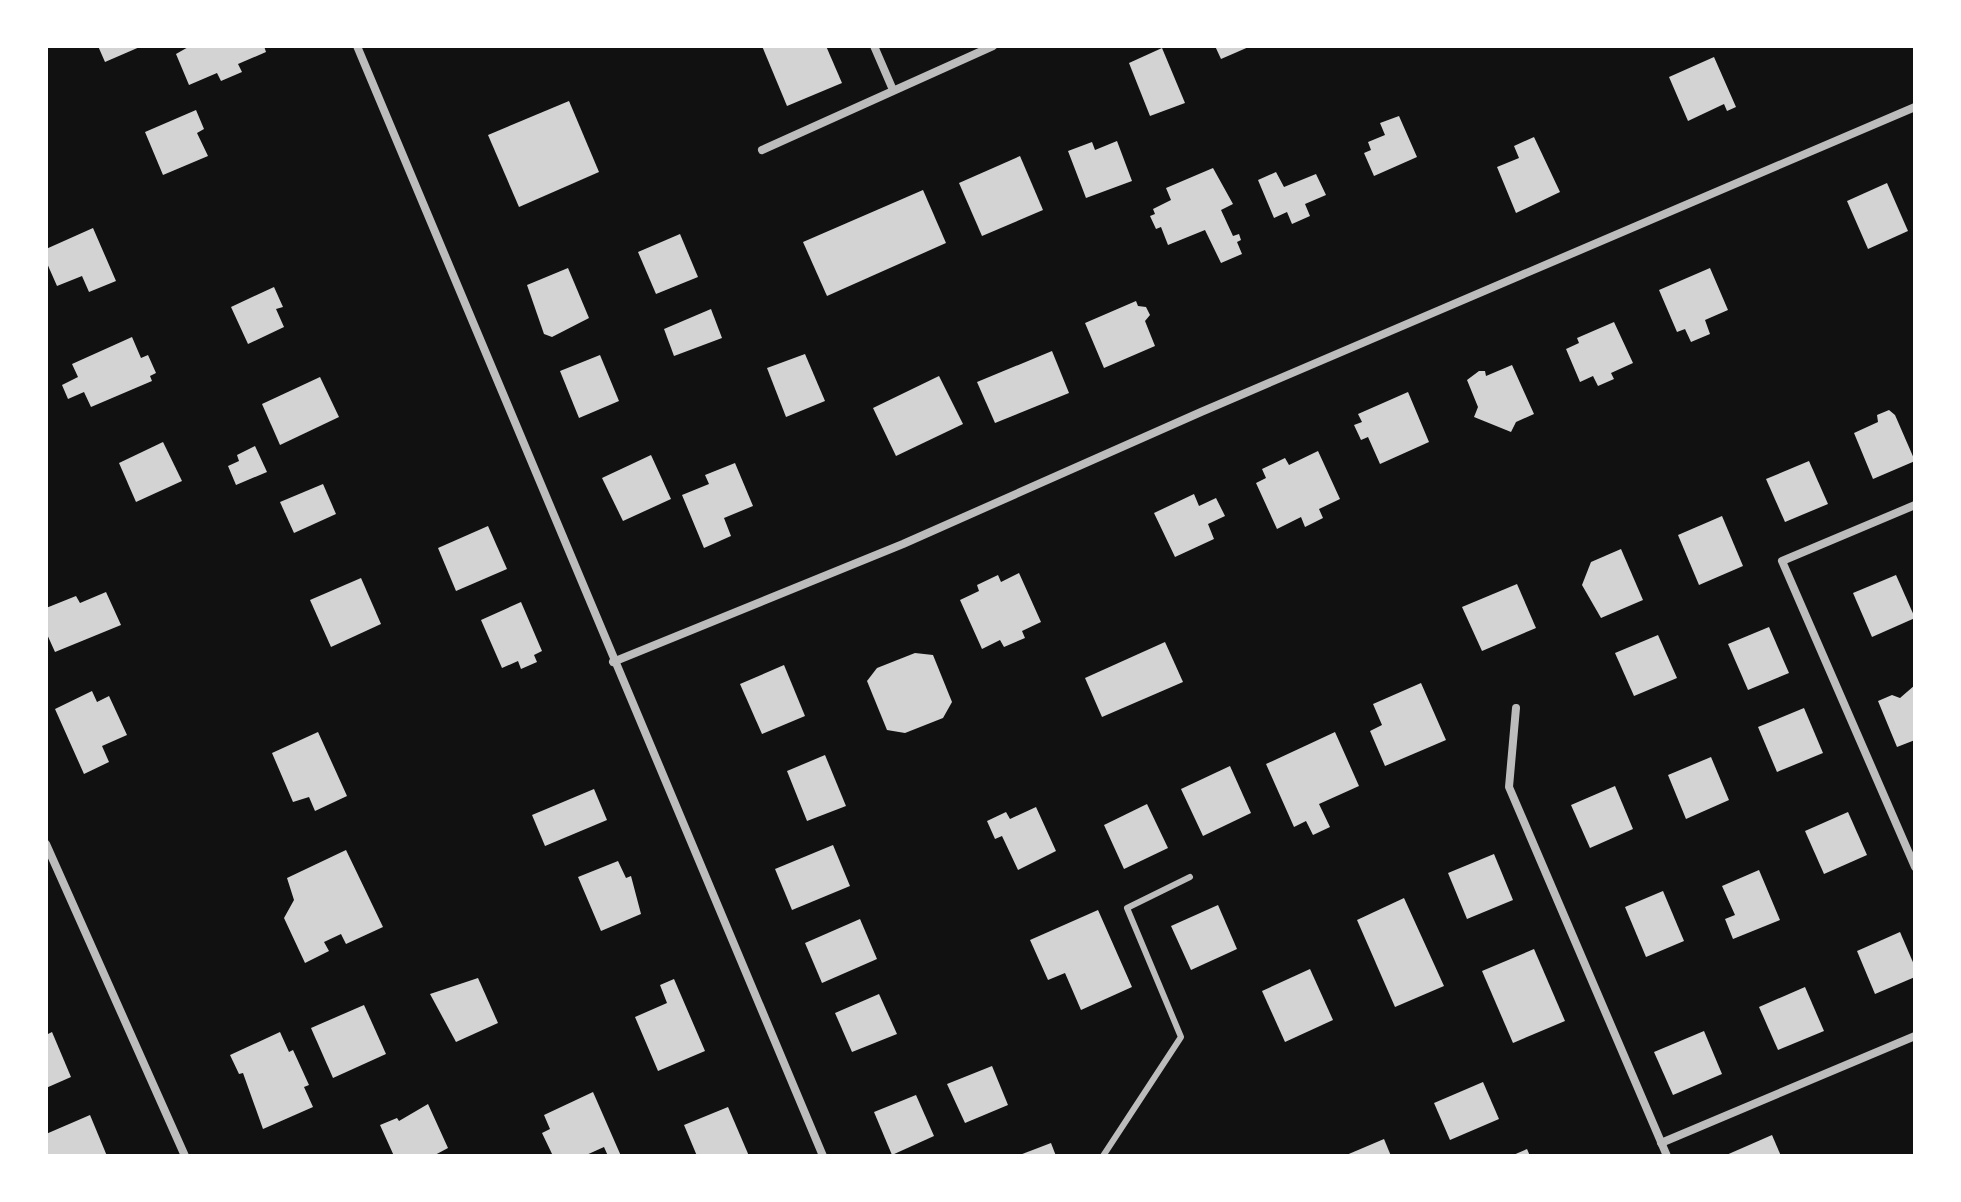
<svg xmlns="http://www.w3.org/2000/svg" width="1961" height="1202" font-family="'Roboto Condensed',sans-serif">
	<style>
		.building { fill: #d3d3d3 }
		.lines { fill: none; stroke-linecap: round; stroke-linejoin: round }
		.service { stroke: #bcbcbc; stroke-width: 6 }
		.minor { stroke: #bcbcbc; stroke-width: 8 }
	</style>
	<rect width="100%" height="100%" fill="#111"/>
	<g class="building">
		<polygon points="98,46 142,46 105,62"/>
		<polygon points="190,46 264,46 266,52 238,64 242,72 221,81 217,73 189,85 176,54"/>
		<polygon points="762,46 826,46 842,83 787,106"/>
		<polygon points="1215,46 1251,46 1221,59"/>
		<polygon points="1162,48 1185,103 1150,116 1129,63"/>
		<polygon points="1714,57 1736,107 1727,111 1724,104 1688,121 1669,77"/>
		<polygon points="569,101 599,172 519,207 488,135"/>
		<polygon points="196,110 204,129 197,133 208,156 163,175 145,132"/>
		<polygon points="1399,116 1417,157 1374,176 1364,153 1371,150 1368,142 1385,135 1380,123"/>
		<polygon points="1534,137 1560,192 1516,213 1497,167 1519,158 1514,146"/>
		<polygon points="1117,141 1132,181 1086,198 1068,151 1092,142 1095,150"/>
		<polygon points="1020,156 1043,210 982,236 959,183"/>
		<polygon points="1213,168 1233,204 1221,210 1233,236 1239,234 1241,240 1237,242 1242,254 1221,263 1205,230 1168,245 1161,227 1156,229 1150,216 1155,214 1153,209 1171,200 1166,188"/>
		<polygon points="1276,172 1284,187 1316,174 1326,195 1305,204 1310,216 1292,224 1287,212 1274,218 1258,180"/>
		<polygon points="1887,183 1908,231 1868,249 1847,201"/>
		<polygon points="923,190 946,243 827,296 803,242"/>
		<polygon points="93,228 116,281 89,292 82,276 57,286 46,261 46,249"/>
		<polygon points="680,234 698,277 656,294 638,252"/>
		<polygon points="568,268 589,318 552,337 544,334 527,285"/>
		<polygon points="1710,268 1728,310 1705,320 1710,334 1691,342 1685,329 1677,332 1659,290"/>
		<polygon points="274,287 283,307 276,309 284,327 248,344 231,307"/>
		<polygon points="1136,301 1138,306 1146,307 1150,315 1145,321 1155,346 1104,368 1085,323"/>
		<polygon points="711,309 722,338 674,356 664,329"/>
		<polygon points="1614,322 1633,363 1611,373 1614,379 1598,386 1593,376 1580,382 1566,349 1579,343 1577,338"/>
		<polygon points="132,337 141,358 148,355 156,373 150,376 152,381 91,407 84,392 68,399 62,385 78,377 72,364"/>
		<polygon points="1052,351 1069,393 995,423 977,382"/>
		<polygon points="805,354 825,401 786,417 767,368"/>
		<polygon points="600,355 619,401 579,418 560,371"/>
		<polygon points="1512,365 1534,414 1516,422 1511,432 1474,417 1478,407 1467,380 1479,371 1485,371 1486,376"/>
		<polygon points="939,376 963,424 896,456 873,408"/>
		<polygon points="320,377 339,417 280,445 262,404"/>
		<polygon points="1408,392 1429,442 1380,464 1368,437 1361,440 1354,425 1362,422 1358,414"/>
		<polygon points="1889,410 1895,415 1915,461 1873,479 1854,433 1878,422 1877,415"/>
		<polygon points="163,442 182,481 136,502 119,463"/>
		<polygon points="255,446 267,472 236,485 228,466 239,461 237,455"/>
		<polygon points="1318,451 1340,499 1319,509 1323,518 1305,527 1301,517 1277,529 1256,483 1266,478 1262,469 1285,458 1289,465"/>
		<polygon points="651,455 671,499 623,521 602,478"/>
		<polygon points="1809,461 1828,504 1785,522 1766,479"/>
		<polygon points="735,463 753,506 724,518 731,536 704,548 682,495 709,484 705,475"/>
		<polygon points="323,484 336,514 294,533 280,502"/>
		<polygon points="1194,494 1199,506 1216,498 1225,516 1208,524 1214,539 1175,557 1154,513"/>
		<polygon points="1722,516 1743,566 1699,585 1678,535"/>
		<polygon points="488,526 507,569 456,591 438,548"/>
		<polygon points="1621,549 1643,600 1601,618 1582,585 1591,562"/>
		<polygon points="1019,573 1041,622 1022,631 1025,638 1004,647 1000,640 982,649 960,600 979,591 977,585 998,575 1001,582"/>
		<polygon points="1896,575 1915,618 1872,637 1853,593"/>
		<polygon points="361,578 381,624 331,647 310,600"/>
		<polygon points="1517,584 1536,628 1482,651 1462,607"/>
		<polygon points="106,592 121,625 55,652 46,632 46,608 76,596 80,603"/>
		<polygon points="521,602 542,651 534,655 537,662 521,669 518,661 502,668 481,620"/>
		<polygon points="1769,627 1789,673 1748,690 1728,644"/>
		<polygon points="1658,635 1677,678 1634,696 1615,653"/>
		<polygon points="1165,642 1183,682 1102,717 1085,678"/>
		<polygon points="915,653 933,655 952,702 943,718 905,733 887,730 867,681 877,668"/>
		<polygon points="784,665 805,716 762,734 740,684"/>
		<polygon points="1421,683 1446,740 1385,766 1370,731 1382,725 1373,704"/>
		<polygon points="1915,685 1915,740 1897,747 1878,701 1892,695 1900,698"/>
		<polygon points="92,691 97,702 109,696 127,735 102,746 109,762 84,774 55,709"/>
		<polygon points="1804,708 1823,753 1777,772 1758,727"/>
		<polygon points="318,732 347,796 315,811 309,797 293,802 272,753"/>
		<polygon points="1335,732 1359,786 1319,804 1330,827 1313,835 1306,821 1294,827 1266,764"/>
		<polygon points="825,755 846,806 807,821 787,771"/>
		<polygon points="1711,757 1729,800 1686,819 1668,775"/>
		<polygon points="1230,766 1251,813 1203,836 1181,789"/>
		<polygon points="1615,786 1633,829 1590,848 1571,805"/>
		<polygon points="594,789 607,820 545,846 532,815"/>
		<polygon points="1147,804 1168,848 1124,869 1104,825"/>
		<polygon points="1036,807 1056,851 1018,870 1002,836 995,839 987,821 1006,812 1010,819"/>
		<polygon points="1848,812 1867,855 1824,874 1805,831"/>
		<polygon points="833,845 850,886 792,910 775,869"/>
		<polygon points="346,850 383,927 346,944 341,934 324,942 329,951 305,963 284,918 294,900 287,878"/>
		<polygon points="1494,854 1513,900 1467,919 1448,873"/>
		<polygon points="618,861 626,878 631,876 641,914 601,931 578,877"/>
		<polygon points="1759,870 1780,920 1733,939 1725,919 1735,915 1722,886"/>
		<polygon points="1663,891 1684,941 1646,957 1625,907"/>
		<polygon points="1404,898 1444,986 1395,1007 1357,920"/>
		<polygon points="1218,905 1237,949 1191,970 1171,926"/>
		<polygon points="1098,910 1132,987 1081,1010 1065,973 1048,980 1030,940"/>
		<polygon points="860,919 877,959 822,983 805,943"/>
		<polygon points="1900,932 1915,967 1915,977 1875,994 1857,951"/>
		<polygon points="1534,949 1565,1021 1513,1043 1482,971"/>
		<polygon points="1310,969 1333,1020 1285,1042 1262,991"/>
		<polygon points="478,978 498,1023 456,1042 430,994"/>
		<polygon points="674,979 705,1051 658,1071 635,1017 667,1003 660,985"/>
		<polygon points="1805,987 1824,1031 1778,1050 1759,1007"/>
		<polygon points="879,994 897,1034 852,1052 835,1013"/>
		<polygon points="364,1005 386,1054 333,1078 311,1028"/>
		<polygon points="1704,1031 1722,1074 1673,1095 1654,1052"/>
		<polygon points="52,1032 71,1077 46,1088 46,1035"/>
		<polygon points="280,1032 289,1052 293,1050 309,1085 304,1087 313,1107 263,1129 243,1073 239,1074 230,1055"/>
		<polygon points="992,1066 1008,1105 965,1123 947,1084"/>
		<polygon points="1483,1082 1499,1119 1450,1140 1434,1103"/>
		<polygon points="593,1092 621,1156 608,1156 604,1147 584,1156 553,1156 542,1133 550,1129 544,1115"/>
		<polygon points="916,1095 934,1136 892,1155 874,1112"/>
		<polygon points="428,1104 448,1148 433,1156 394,1156 380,1125 397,1118 399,1121"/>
		<polygon points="728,1107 749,1156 697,1156 684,1125"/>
		<polygon points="90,1115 107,1156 46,1156 46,1134"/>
		<polygon points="1772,1135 1781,1156 1724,1156"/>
		<polygon points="1384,1139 1391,1156 1344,1156"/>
		<polygon points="1051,1143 1056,1156 1017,1156"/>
		<polygon points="1527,1149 1530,1156 1511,1156"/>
	</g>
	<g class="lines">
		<polyline class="service" points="1103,1156 1181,1037 1127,908 1190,877"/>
		<g class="minor">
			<polyline points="357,46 823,1156"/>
			<polyline points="874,46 893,90"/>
			<polyline points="762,150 993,46"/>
			<polyline points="1915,505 1782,561 1915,867"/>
			<polyline points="613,662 903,544 1201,412 1915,107"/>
			<polyline points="1516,708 1509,787 1667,1156"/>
			<polyline points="46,844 185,1156"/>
			<polyline points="1661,1143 1915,1036"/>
		</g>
	</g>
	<rect width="1961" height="1202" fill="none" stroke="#ffffff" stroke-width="96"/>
</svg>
